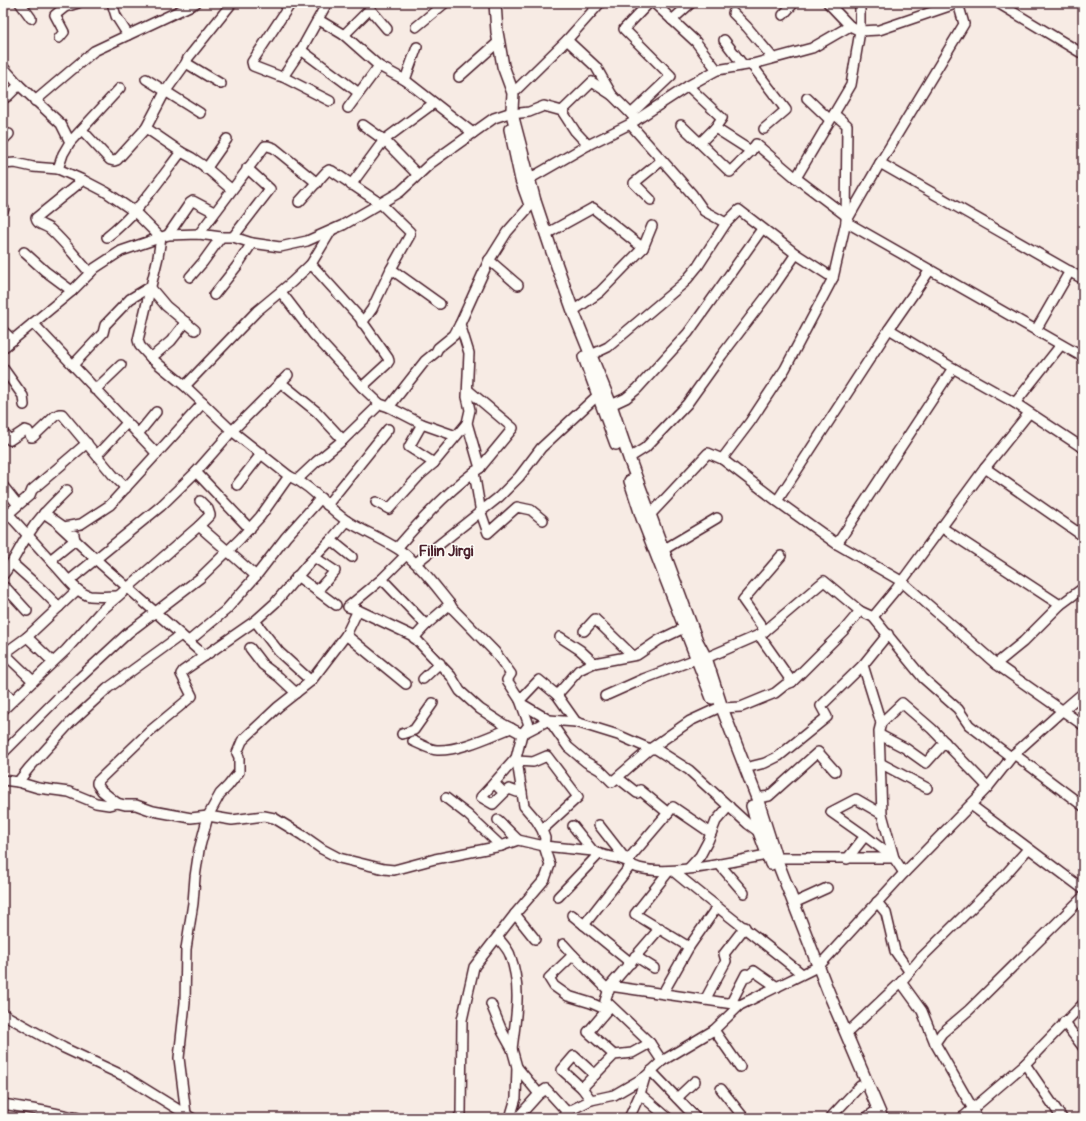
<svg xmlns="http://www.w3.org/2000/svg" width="1086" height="1121" font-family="Pangolin,sans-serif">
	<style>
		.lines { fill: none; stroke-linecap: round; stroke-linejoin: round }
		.minor-casing { stroke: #4a1f2b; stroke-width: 12 }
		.major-casing { stroke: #4a1f2b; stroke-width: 14 }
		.minor { stroke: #fdfcf7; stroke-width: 9 }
		.major { stroke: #fdfcf7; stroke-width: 11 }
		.labels { text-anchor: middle; stroke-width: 3; stroke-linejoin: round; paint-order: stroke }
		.neighbourhood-label { font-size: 15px; font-weight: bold; fill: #4a1f2b; stroke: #fdfcf7 }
	</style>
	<rect width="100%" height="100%" fill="#f7ebe4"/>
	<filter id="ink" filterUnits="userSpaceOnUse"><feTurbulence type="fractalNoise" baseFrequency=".025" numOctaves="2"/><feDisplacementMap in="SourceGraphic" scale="8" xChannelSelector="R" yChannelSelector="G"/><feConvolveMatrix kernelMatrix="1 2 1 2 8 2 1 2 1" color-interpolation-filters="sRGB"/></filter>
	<g filter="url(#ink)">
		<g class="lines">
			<g class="minor-casing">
				<g id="minor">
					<polyline points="20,3 31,18"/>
					<polyline points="112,3 116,16 128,35"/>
					<polyline points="291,3 252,62 253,66 279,76 283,77 301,50 327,3"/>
					<polyline points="654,3 696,42 717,70"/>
					<polyline points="828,3 850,26"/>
					<polyline points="958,3 964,24 880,163 1083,279"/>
					<polyline points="998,3 1083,54"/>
					<polyline points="733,13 747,27 773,58"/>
					<polyline points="783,15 794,3"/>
					<polyline points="319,20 344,35 379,66 405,80 473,133"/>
					<polyline points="672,20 691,3"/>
					<polyline points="416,27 445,3"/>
					<polyline points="344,35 370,9 387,29"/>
					<polyline points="59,38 64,32 55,15 65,7 78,3"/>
					<polyline points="567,40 596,67 612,95 631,114"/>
					<polyline points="724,40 743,65"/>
					<polyline points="301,50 359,93"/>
					<polyline points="186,63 221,84"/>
					<polyline points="751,64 786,110 764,129"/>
					<polyline points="3,67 19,85"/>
					<polyline points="283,77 330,101"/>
					<polyline points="459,77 496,44"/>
					<polyline points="146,79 200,113"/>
					<polyline points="405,80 417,47"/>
					<polyline points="688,86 722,118 715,128 700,143"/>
					<polyline points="513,93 567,40 600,3"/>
					<polyline points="807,98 830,120"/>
					<polyline points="3,99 8,96 19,85 61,124 70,142 63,154 58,169"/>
					<polyline points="35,101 94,51 196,3"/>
					<polyline points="348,108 379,66"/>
					<polyline points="562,111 575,131 588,145"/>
					<polyline points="512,114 529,112 544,106 562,111 592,82 612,95"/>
					<polyline points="636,120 631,114 671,76 624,29 649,3"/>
					<polyline points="630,124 692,194 704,211 726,223 739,210 796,254 833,278"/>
					<polyline points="363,125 384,140 418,175"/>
					<polyline points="681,125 730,172 751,151 756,144 796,178 845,215"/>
					<polyline points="715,128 751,151"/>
					<polyline points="82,130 110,160 114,161 117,160 146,128"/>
					<polyline points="3,140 9,134"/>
					<polyline points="70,142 120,88"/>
					<path d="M181,152c20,9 34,24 50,37"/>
					<polyline points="880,163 846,222 1083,357"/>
					<path d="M3,164l12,-1 18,4 25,2 25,11 23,12 29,20 26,26 -3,19 -20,83 2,6 11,12 34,28 47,45 57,45c24,10 37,31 58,45 16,10 34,17 51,28 21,14 36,35 52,55l3,5 42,43 16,22 -4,6 13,20 9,25 -7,9 -6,24 1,3"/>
					<polyline points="206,169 227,139"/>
					<polyline points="796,178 851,85 860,31 860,3"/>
					<polyline points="529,179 588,145 630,124 688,86 717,70 753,64 812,48 850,26 860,31 879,30 958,3"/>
					<path d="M83,180l-47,38c1,7 9,7 14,11 15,13 27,30 40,44"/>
					<polyline points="351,185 384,140 434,103"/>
					<polyline points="651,200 634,183 661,161"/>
					<polyline points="299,202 326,172 329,170 332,171 381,204 410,232 410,235 391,269 372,309 362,323"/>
					<polyline points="530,206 507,232 492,256 489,260 460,324 469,353 467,397 470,410 467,423 480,468 474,472 481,513 488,533 517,507 531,510 543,520"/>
					<polyline points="3,210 4,209"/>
					<polyline points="199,234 265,146 268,146 274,148 317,183"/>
					<polyline points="546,234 593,208 643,248 600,292 573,311"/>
					<polyline points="168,235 190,203 193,201 214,212"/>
					<path d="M107,237c30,-23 51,-55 74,-85l-35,-24 19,-36 21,-29 2,-5 44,-55"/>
					<polyline points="233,237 270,189 247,168"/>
					<polyline points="643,248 652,226"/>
					<polyline points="24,252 45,271 72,291"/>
					<polyline points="489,260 518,285"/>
					<polyline points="311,264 359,317 388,358 389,361 387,364 362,387"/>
					<polyline points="391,269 440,304"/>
					<polyline points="190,277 203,262 221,237"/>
					<polyline points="281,292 314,335 362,387 380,404 389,407 422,424 456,436"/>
					<polyline points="214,295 237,266 252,243"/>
					<polyline points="33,323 157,454"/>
					<polyline points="889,329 953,368 1015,403 1083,448"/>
					<polyline points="1036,330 1070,271"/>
					<polyline points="3,331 13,340"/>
					<polyline points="3,348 72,291 95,268 121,251 168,235 199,234 221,237 233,237 252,243 280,247 307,241 343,225 400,192 431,163 494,118 512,112"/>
					<polyline points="591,355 608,347 684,283 698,266 726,223"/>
					<polyline points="151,358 171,341 186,322"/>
					<polyline points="73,365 103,333 105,325 130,299 150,287 166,306 195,330"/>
					<polyline points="3,368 23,396 24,405"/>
					<polyline points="280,382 317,412 343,440"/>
					<polyline points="185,386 257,311 292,282 311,264 331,231"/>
					<polyline points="95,390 121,365"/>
					<polyline points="468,390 513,428 480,468"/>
					<polyline points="1015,403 1061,345"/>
					<polyline points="611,405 626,398 637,389 688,333 762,229"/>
					<polyline points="389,407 425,361 436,352 438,348 454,335 460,324"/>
					<polyline points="422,424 409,447 434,463"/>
					<polyline points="3,433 10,440 25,430 28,431 31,437 33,437 55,416 59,414 62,414 113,475 126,488"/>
					<polyline points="138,434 156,412"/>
					<polyline points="97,455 127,423"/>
					<polyline points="629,458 645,448 687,404 722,355 772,289 796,254"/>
					<polyline points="722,459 777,501 837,544 901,581 996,664 1083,725"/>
					<polyline points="985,468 1083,536"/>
					<polyline points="196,472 250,529"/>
					<polyline points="298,479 316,462 343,440 380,404"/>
					<polyline points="237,485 262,453"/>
					<polyline points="3,486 18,505"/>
					<polyline points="777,501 889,329 930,270"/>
					<polyline points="376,502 389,509 420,475 434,463 467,423"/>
					<polyline points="327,505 388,429"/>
					<polyline points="3,508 53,563"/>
					<polyline points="44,513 64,527 81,524 110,505 203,403"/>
					<polyline points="8,514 30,495 32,490 87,443"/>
					<polyline points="650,515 708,453 722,459 750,422 785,369 833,278 846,222 847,125 834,114"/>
					<polyline points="59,525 102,565 205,656"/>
					<polyline points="199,526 210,515 208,509 200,501"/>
					<polyline points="941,527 1060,605 1083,588"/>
					<path d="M74,535l1,5 -21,17 -1,6c10,10 24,31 37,33 9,1 19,0 28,0"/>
					<polyline points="331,540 352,557"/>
					<polyline points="837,544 953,368"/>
					<path d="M397,548c23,-27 48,-54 77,-76"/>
					<polyline points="663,550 717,518"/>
					<polyline points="314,557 335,571 317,591"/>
					<polyline points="12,563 41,589 59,607"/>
					<polyline points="416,563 499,497 519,477 541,448 598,395"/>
					<path d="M3,575c10,-12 16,-27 25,-40 11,-18 24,-30 39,-45"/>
					<polyline points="297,576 336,605"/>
					<polyline points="382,579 426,625"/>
					<polyline points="70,580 161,506 196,472 232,431 288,375"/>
					<polyline points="3,586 7,589 27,611"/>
					<polyline points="358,610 413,636 451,676 460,691 480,709 503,724 522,734 549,720 576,722 618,735 650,749 656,749 689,770 748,824 759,832"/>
					<polyline points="873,617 923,678 958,709 969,725 1011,757"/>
					<polyline points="255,621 279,652 311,681"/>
					<polyline points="584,631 595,619 632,655"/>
					<polyline points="765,631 743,600 781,556"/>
					<polyline points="346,635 406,684"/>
					<polyline points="759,635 792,682"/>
					<polyline points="27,637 53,662"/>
					<polyline points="560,637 580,650 594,663"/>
					<polyline points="414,638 426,625 450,604"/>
					<polyline points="189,641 226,610 256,576 286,537 321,498"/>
					<polyline points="250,648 263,665 279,677 296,693"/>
					<polyline points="3,652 33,681"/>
					<polyline points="5,653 27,637 77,590"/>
					<polyline points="706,658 759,635 765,631 824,581 860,611"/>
					<polyline points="996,664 1023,642 1060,605"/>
					<polyline points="863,665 881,723 879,731 882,814 894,858 865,836"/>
					<polyline points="423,679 440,663"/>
					<polyline points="3,691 13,700"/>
					<polyline points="557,695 579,670 594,663 637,655 659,640 684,628"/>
					<polyline points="605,696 643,679 696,659"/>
					<polyline points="520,700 539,680 557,695 576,722"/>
					<polyline points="522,704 549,720 568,747 586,762 600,770 612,782 650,749 690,721 716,709"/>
					<polyline points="722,708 741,707 775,693 785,685 792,682 844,630 860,611 873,617 897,588 985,468 1029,413"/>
					<polyline points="3,710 66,650 101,611 199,526 256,576"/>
					<polyline points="881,723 902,703 932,729 988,787"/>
					<polyline points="402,734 414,730 433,703"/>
					<polyline points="880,735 905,748 926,763 945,742"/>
					<path d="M413,741c7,3 17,9 24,9 23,1 53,-14 74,-22"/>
					<polyline points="3,753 59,697 128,633 200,578 240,539 260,517 289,476"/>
					<polyline points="1014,754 1083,806"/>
					<polyline points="880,763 927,788"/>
					<polyline points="745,768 765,763 779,756 827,717 821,706 863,665 888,634"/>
					<polyline points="618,778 637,793 640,790 668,813"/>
					<path d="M3,780l15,2 20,6 31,4 27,11 13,2 8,-2 8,2h11l17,6 38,7 17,-2 24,4 32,-4 10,2 28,17 20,14 17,9 45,11 10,1 41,-11 66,-13 17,-6 26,6 49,5c10,6 22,5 33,10 4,2 7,6 13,7 33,9 93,-7 128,-13"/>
					<polyline points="18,782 29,768 71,722 108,688 181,635"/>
					<polyline points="494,783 516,758"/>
					<polyline points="504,793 493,804 481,797 494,783 504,793 509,789 517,792 522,792"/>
					<polyline points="446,798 468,815 501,846"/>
					<polyline points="757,798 769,796 818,752 835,771"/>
					<polyline points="117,803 102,791 97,784 97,782 150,731 191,697 192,696 181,674 183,671 255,621 275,603 308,564 331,540 347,521"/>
					<polyline points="971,805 1083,889"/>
					<polyline points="498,820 518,840"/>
					<polyline points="599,825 627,861 673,807 711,833"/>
					<polyline points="573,826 593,851"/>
					<polyline points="776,858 894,858 904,873"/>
					<polyline points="847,859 865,836 831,812 856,799 882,814"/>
					<polyline points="719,864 744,893"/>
					<polyline points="689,868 700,856 708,841 716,821 729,806"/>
					<polyline points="669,871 635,914 689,947"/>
					<path d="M673,871c42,35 86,68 129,103"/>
					<polyline points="558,897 599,854"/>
					<polyline points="877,902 886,913 895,951 909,971"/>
					<polyline points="794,903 827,888"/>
					<polyline points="515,914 535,939"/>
					<polyline points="572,915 631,963"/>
					<polyline points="584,925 631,865"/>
					<path d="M498,938c4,5 10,11 12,17 12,32 6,61 2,94"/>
					<polyline points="563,944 573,955 549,978 554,986 568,996 591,1003 607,1010"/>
					<polyline points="573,955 609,991"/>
					<polyline points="635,956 654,968"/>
					<polyline points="819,966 904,873 988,787 1014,754 1063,710 1083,693"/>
					<polyline points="901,982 922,1011 935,1043 973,1109 976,1118"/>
					<polyline points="610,986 740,1005"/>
					<polyline points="663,993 689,947 717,907"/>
					<polyline points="705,1000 726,961 724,954 745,927"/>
					<polyline points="606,1001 650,1043 662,1061"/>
					<polyline points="731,1003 746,974 748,976 754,971 777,987"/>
					<polyline points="491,1004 502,1031 512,1049 517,1067 516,1098 510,1118"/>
					<polyline points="3,1014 64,1048 124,1076 192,1118"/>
					<polyline points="1064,1022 1083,1047"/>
					<polyline points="714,1030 740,1067"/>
					<polyline points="846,1034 901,982 921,958 1005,875 1028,849"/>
					<polyline points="935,1043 942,1033 969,1010 1083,897"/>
					<polyline points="614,1055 588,1032 607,1010 605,1001 610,986 660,928"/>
					<polyline points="1025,1064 1062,1118"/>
					<polyline points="517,1067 539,1094"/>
					<polyline points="651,1071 696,1118"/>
					<polyline points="582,1088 562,1070 574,1056 595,1075"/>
					<polyline points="721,1089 744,1118"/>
					<polyline points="640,1094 668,1118"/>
					<polyline points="677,1098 695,1081"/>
					<polyline points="591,1100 582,1088 614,1055 632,1053 650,1043"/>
					<polyline points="3,1104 44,1111 78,1118"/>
					<polyline points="186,1114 179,1058 185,1003 186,949 193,903 195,877 199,850 208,816 220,794 228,786 239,772 239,757 237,753 242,741 247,736 278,707 311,681 346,635 358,610 348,607 382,579 406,555"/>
					<polyline points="458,1118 461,1114 462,1020 474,967 515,914 545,879 550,865 544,846 545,838 542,830 536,820 524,806 517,761 533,762 547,756 578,797 542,830"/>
					<polyline points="522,1118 520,1115 539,1094 546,1089 567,1112"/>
					<polyline points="562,1118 567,1112 591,1100 614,1095 645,1077 662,1061 714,1030 740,1005 813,969"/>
					<polyline points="629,1118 640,1094 645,1077"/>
					<polyline points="830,1118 860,1086"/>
					<polyline points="866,1118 873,1113"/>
					<polyline points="962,1118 1025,1064 1083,1004"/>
				</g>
			</g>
			<g class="major-casing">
				<g id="major">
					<polyline points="495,3 497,32 503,66 513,93 512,109 512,114 535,201 550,246 573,311 611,405 629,458 697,641 706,658 722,708 757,798 776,858 828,991 882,1118"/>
					<polyline points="510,129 521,180 530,205"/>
					<polyline points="584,357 616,444"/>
					<polyline points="630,481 642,518 712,698"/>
					<polyline points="752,806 759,832 771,864"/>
				</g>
			</g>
			<use href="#minor" class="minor"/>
			<use href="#major" class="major"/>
		</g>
	</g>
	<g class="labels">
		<g class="neighbourhood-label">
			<text x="446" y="556">Filin Jirgi</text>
		</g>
	</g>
	<rect width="1086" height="1121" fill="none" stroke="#fdfcf7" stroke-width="16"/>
	<rect x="8" y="8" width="1070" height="1105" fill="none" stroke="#4a1f2b" stroke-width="1.5" filter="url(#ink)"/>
</svg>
